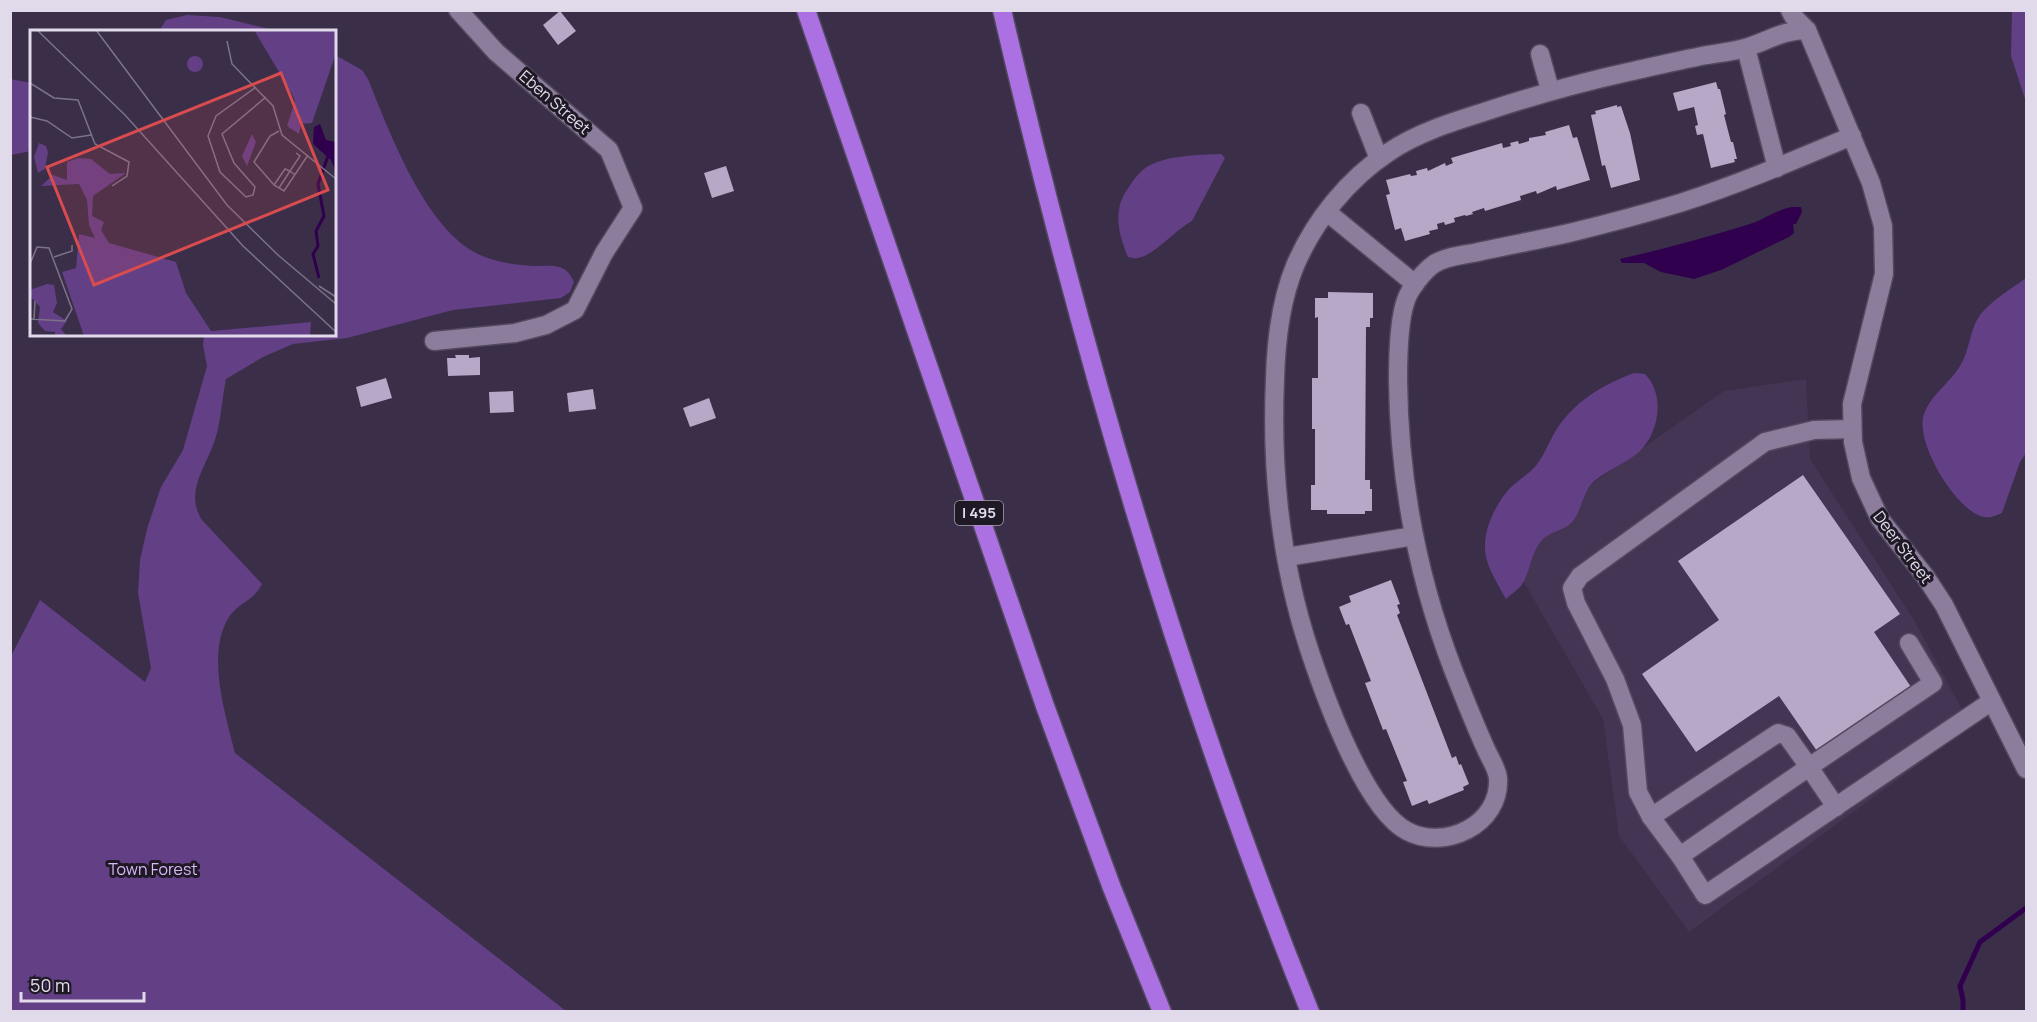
<svg xmlns="http://www.w3.org/2000/svg" width="2037" height="1022" font-family="Manrope,sans-serif">
	<style>
		.built { fill: #443555 }
		.green { fill: #633f85 }
		.water { fill: #30004e }
		.lines { fill: none; stroke-linecap: round; stroke-linejoin: round }
		.stream { stroke: #30004e; stroke-width: 5 }
		.building { fill: #b7a8c8 }
		.minor-casing { stroke: #53495f; stroke-width: 21 }
		.highway-casing { stroke: #53495f; stroke-width: 21 }
		.minor { stroke: #8b7d9b; stroke-width: 18 }
		.highway { stroke: #ab71e2; stroke-width: 18 }
		.labels { text-anchor: middle; stroke-width: 6; stroke-linejoin: round; paint-order: stroke }
		.shield { fill: #1f1925; stroke: #a7a0b0; stroke-width: 1.5 }
		.shield-label { font-size: 15px; font-weight: bold; fill: #e1daeb }
		.street-label { font-size: 16px; fill: #e1daeb; stroke: #1f1925 }
		.park-label { font-size: 16px; fill: #d8bafb; stroke: #1f1925 }
		.inset-river { fill: none; stroke: #30004e; stroke-width: 3 }
		.inset-road { fill: none; stroke: #7d7389; stroke-width: 1.5 }
		.view { fill: #d84c4f; fill-opacity: 0.15; stroke: #d84c4f; stroke-width: 3 }
		.inset-edge { fill: none; stroke: #e1daeb; stroke-width: 3 }
	</style>
	<rect width="100%" height="100%" fill="#3a2e48"/>
	<polygon class="built" points="1806,379 1810,459 1914,620 1971,726 1689,932 1619,836 1603,719 1503,546 1724,391"/>
	<g class="green">
		<polygon points="2012,11 2026,11 2026,102 2011,56"/>
		<polygon points="187,15 220,17 277,31 159,31 166,20"/>
		<path d="M335,55l27,15 6,9c21,52 55,144 106,173 18,10 41,13 62,14 7,0 16,-1 23,1 8,2 12,8 15,15l-4,10 -9,6 -108,12 -106,28 -54,6 -30,13 -37,22c-4,20 -5,42 -11,61 -9,27 -31,52 -13,80l60,64c-8,17 -24,19 -33,33 -23,36 -4,96 6,136l331,258h-555v-355l29,-56 105,82 6,-14 -13,-75 2,-33 7,-31 14,-42 22,-37 24,-84 -4,-21 1,-10 130,-1z"/>
		<polygon points="10,79 32,83 31,151 11,155"/>
		<path d="M1221,154l4,4 -33,63c-16,8 -39,36 -55,37 -3,1 -6,-1 -9,-1 -10,-24 -16,-48 1,-70 4,-7 9,-13 15,-18 18,-14 54,-14 77,-15z"/>
		<path d="M2026,278v175l-6,9 -18,51c-7,3 -14,6 -22,3 -27,-11 -62,-70 -57,-98 4,-20 27,-35 37,-52 10,-15 9,-36 20,-51 12,-15 31,-26 46,-37z"/>
		<path d="M1634,373l11,1c20,20 15,58 -6,78 -14,12 -32,18 -46,30 -11,11 -11,29 -21,40 -7,8 -20,9 -28,16 -14,13 -13,36 -24,49 -4,4 -10,8 -14,12 -8,-15 -21,-34 -21,-51 -1,-20 11,-44 24,-59 8,-8 17,-13 25,-21 9,-10 14,-24 21,-36 18,-30 47,-47 79,-59z"/>
	</g>
	<path class="water" d="M1792,207h9l1,5 -6,12h-3l1,9 -5,4 -68,33 -27,9 -33,-7 -17,-9h-22l-2,-4c44,-10 87,-22 130,-35 15,-5 26,-14 42,-17z"/>
	<g class="lines">
		<polyline class="stream" points="1963,1012 1963,1000 1960,986 1980,942 2026,908"/>
	</g>
	<g class="building">
		<polygon points="560,11 576,31 558,45 543,25"/>
		<polygon points="1716,82 1718,89 1720,89 1726,114 1724,115 1731,142 1733,142 1737,159 1734,159 1735,162 1711,168 1703,134 1697,135 1695,126 1698,125 1694,107 1678,111 1673,93"/>
		<polygon points="1617,105 1617,107 1621,106 1630,133 1640,180 1611,188 1605,165 1602,166 1591,115 1596,114 1595,111"/>
		<polygon points="1569,125 1573,138 1577,137 1590,180 1557,190 1556,186 1537,194 1536,191 1520,196 1521,200 1485,211 1484,208 1472,212 1473,214 1466,216 1465,215 1454,218 1455,222 1445,225 1444,222 1437,224 1438,229 1429,231 1430,234 1405,241 1401,228 1395,230 1386,195 1390,194 1386,180 1410,174 1411,176 1417,175 1416,171 1427,168 1428,171 1445,163 1446,166 1453,163 1451,158 1502,143 1503,148 1511,146 1510,143 1518,141 1519,144 1529,141 1529,138 1546,135 1545,132"/>
		<polygon points="726,166 734,191 712,198 704,173"/>
		<polygon points="1328,292 1373,293 1373,318 1370,318 1370,327 1366,327 1365,480 1370,480 1370,489 1372,489 1372,511 1365,511 1365,514 1327,514 1327,510 1311,510 1311,485 1315,485 1315,429 1312,429 1312,378 1318,378 1318,317 1315,318 1315,298 1328,298"/>
		<polygon points="455,355 469,355 469,358 480,357 480,375 448,376 447,358 456,358"/>
		<polygon points="386,378 392,398 361,407 356,387"/>
		<polygon points="593,389 596,409 569,412 567,393"/>
		<polygon points="513,391 514,412 490,413 489,392"/>
		<polygon points="709,398 716,418 690,427 683,408"/>
		<polygon points="1803,475 1900,614 1874,632 1913,690 1819,754 1779,696 1696,752 1642,674 1719,620 1678,561"/>
		<polygon points="1391,580 1400,604 1397,605 1400,613 1397,615 1452,758 1456,756 1459,765 1461,764 1469,784 1463,787 1464,790 1429,804 1427,800 1412,806 1403,782 1407,781 1386,729 1383,730 1365,683 1371,681 1349,624 1346,625 1339,607 1351,602 1349,596"/>
	</g>
	<g class="lines">
		<g class="minor-casing">
			<g id="minor">
				<polyline points="1790,10 1793,16 1807,30 1871,183 1883,226 1884,274 1852,404 1853,442 1861,478 1880,519 1925,576 1944,605 2026,769"/>
				<path d="M1807,30c-27,0 -41,13 -66,19 -11,3 -22,4 -34,6 -26,5 -52,11 -79,17 -49,11 -96,24 -144,40 -32,10 -67,21 -95,40 -41,27 -75,69 -94,114 -15,36 -19,75 -20,113 -4,91 6,186 35,273 15,45 55,157 97,179 37,20 94,-6 91,-53 -1,-10 -9,-21 -13,-31 -11,-24 -21,-50 -31,-75 -36,-93 -55,-192 -56,-292 0,-21 1,-61 8,-80 4,-12 18,-29 28,-36 12,-8 31,-9 44,-12 31,-7 61,-12 91,-19 37,-9 75,-19 111,-30 59,-19 115,-43 172,-67"/>
				<polyline points="1746,48 1777,168"/>
				<polyline points="1540,54 1550,90"/>
				<polyline points="1361,113 1379,159"/>
				<polyline points="1327,212 1415,284"/>
				<polyline points="434,341 515,333 546,325 575,310 604,253 633,208 609,150 496,52 458,10"/>
				<polyline points="1852,429 1814,430 1765,442 1580,576 1572,588 1576,603 1615,679 1632,725 1638,792 1651,817 1680,856 1705,895 1992,701"/>
				<polyline points="1287,557 1414,536"/>
				<polyline points="1836,807 1809,767 1933,683 1909,643"/>
				<polyline points="1651,817 1778,733 1787,736 1809,767 1680,856"/>
			</g>
		</g>
		<g class="highway-casing">
			<g id="highway">
				<polyline points="806,10 1045,706 1112,888 1162,1012"/>
				<path d="M1002,10c79,341 177,677 308,1002"/>
			</g>
		</g>
		<use href="#minor" class="minor"/>
		<use href="#highway" class="highway"/>
	</g>
	<g class="labels">
		<rect class="shield" x="955" y="501" width="48" height="24" rx="4.5"/>
		<g class="shield-label">
			<text x="979" y="518">I 495</text>
		</g>
		<g class="street-label">
			<text transform="translate(555 102) rotate(41)" y="6">Eben Street</text>
			<text transform="translate(1903 547) rotate(53)" y="6">Deer Street</text>
		</g>
		<g class="park-label">
			<text x="153" y="875">Town Forest</text>
		</g>
	</g>
	<g transform="translate(30 30)">
		<rect width="306" height="306" fill="#3a2e48"/>
		<path d="M224,0h82v23l-24,70 -11,1 -2,10 -12,-8 8,-25 -3,-7zM157 34a8 8 0 1 1 16 0a8 8 0 1 1-16 0ZM222,104l4,8 -9,24 -5,-10zM9,113l7,3 2,6 -3,17 -7,4 -4,-16zM48,128l13,1 19,15 16,-1 -33,23 -1,20 12,6 -3,8 8,13 67,19 10,31 25,38 100,-9 -1,14h-226l-22,-64 14,-4 3,-34 16,4 -6,-13 -2,-25 -8,-16 -38,2 12,-11 14,5v-18zM17,254l7,1 3,18 -4,9 14,9 -6,8 5,6 8,1h-19v-4l-10,-1 -7,-8 2,-16 -10,-11v-6z" fill="#633f85"/>
		<path d="M290,94l6,16 10,2v30l-5,-12 -18,-16 1,-17z" fill="#30004e"/>
		<path class="inset-river" d="M289,248l-6,-24 5,-8 -2,-15 8,-15 -6,-32 10,-28"/>
		<path class="inset-road" d="M7,0l88,85 118,131 93,86M66,0l131,175 51,50 58,49M197,11l5,23 41,42 9,29 54,44M0,53l24,15 24,2 17,44 34,18 -2,14 -15,10M226,57l-40,29 -8,20 12,36 26,25 7,-2 2,-8 -21,-24 -12,-29 44,-37M0,87l17,4 25,17 19,-3M249,101l-9,5 -16,26 20,23 10,6 24,-36M265,145l-5,-4 10,-15 -4,-3M244,155l11,-16 5,2M249,158l11,-17M24,227l18,-6v-6M0,234l7,-17 12,1 23,61 -7,12 -35,-2M289,256l17,11M4,290l1,-19"/>
		<path class="view" d="M251,43l47,117 -234,95 -47,-118z"/>
		<rect width="306" height="306" class="inset-edge"/>
	</g>
	<rect width="2037" height="1022" fill="none" stroke="#e1daeb" stroke-width="24"/>
	<path d="M21 992v9h123v-9" fill="none" stroke="#e1daeb" stroke-width="3"/>
	<text x="30" y="992" font-size="18" fill="#e1daeb" stroke="#1f1925" stroke-width="4.5" paint-order="stroke">50 m</text>
</svg>
